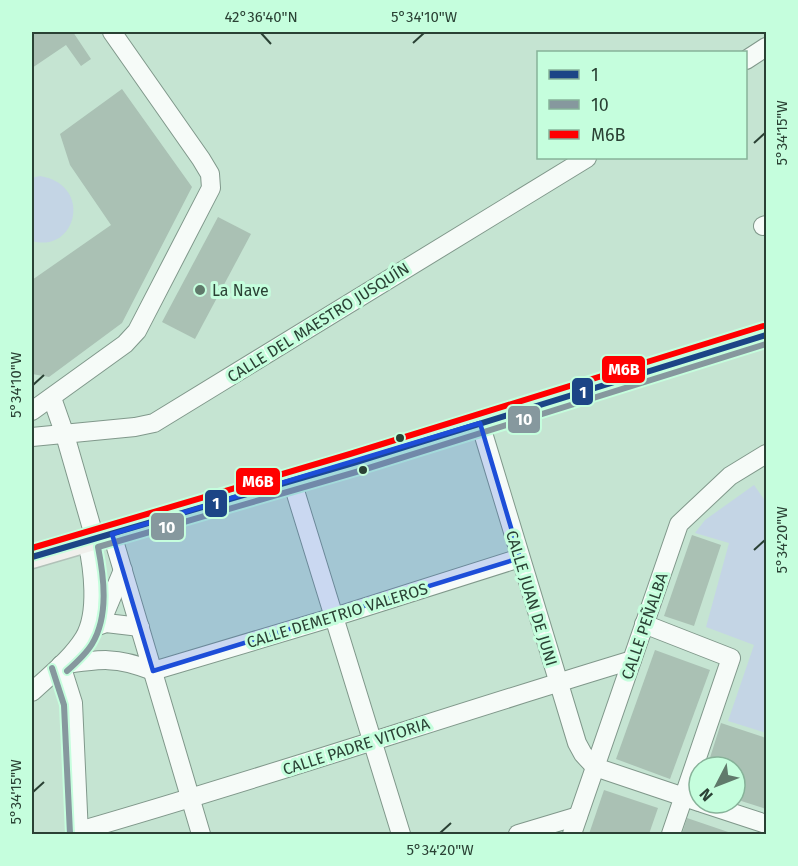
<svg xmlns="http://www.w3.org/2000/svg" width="798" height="866" font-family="'Fira Sans',sans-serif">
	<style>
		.green { fill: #c4d5e5 }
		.building { fill: #aac1b4 }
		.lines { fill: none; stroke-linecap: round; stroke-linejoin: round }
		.minor-casing { stroke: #80988b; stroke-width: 20 }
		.major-casing { stroke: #b1c1b8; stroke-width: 25 }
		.minor { stroke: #f6fbf8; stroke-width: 18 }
		.major { stroke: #f0f0ec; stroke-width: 22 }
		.bus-1-casing { stroke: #c5fedd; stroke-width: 10 }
		.bus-2-casing { stroke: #c5fedd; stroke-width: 10 }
		.bus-3-casing { stroke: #c5fedd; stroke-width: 10 }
		.bus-1 { stroke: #1c4586; stroke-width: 6 }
		.bus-2 { stroke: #86989e; stroke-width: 6 }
		.bus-3 { stroke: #f00; stroke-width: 6 }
		.marked { fill: #1d4ed8; fill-opacity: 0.2; stroke: #1d4ed8; stroke-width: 4.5; stroke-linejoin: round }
		.ticks { fill: none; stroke: #2a4134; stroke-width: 2 }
		.poi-dot { fill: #607a6b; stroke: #c5fedd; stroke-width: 2 }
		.bus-dot { fill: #2a4134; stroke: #c5fedd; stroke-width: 2 }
		.labels { text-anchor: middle; stroke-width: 6; stroke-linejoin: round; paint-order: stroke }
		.poi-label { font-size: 16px; fill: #2a4134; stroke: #c5fedd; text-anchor: start }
		.street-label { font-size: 16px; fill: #2a4134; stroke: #c5fedd }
		.line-badge { stroke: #c5fedd; stroke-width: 2 }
		.badge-label { font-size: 16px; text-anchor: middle; font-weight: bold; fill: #fff }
		.neatline { fill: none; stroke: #2a4134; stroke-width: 2 }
		.ticks-label { font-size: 15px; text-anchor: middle; fill: #2a4134 }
	</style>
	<rect width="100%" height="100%" fill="#c5e4d2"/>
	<g class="green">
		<path d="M40,176c54,9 36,78 -8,65v-63z"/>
		<polygon points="754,485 766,502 766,733 728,721 754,645 706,627 729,543 695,533 705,520"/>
	</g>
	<g class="building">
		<polygon points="32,32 73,32 91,59 81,66 66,45 32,68"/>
		<polygon points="122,89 192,187 122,323 49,377 32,374 32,280 111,225 70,165 60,134"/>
		<polygon points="218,217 251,234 195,339 162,322"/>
		<polygon points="692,535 721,545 694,626 664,616"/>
		<polygon points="655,650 710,670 670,779 616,759"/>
		<polygon points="721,723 766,738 766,809 735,799 735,767 707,767"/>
		<polygon points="604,790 658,808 649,834 589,834"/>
		<polygon points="687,818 734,834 682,834"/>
	</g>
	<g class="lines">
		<g class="minor-casing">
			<g id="minor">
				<polyline points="746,60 766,47"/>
				<polyline points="763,226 766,225"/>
				<polyline points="52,398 65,435 95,539"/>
				<polyline points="32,411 125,344 137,331 211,188 210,174 201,159 112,32"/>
				<polyline points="480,423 577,743 583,754 595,767 699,802"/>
				<polyline points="32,437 135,427 154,423 587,158"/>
				<polyline points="292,481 401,834"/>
				<polyline points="112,534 201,834"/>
				<polyline points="644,624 731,658 671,834"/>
				<polyline points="89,629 105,613 123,570"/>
				<polyline points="89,629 106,623 140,627"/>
				<path d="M61,665c38,-6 55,-9 92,6l181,-54 186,-59"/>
				<polyline points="61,665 73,703 79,834"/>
				<path d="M32,692c18,-17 39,-33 52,-54 15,-25 9,-70 3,-97"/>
				<polyline points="702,803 766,824"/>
				<path d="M79,831c185,-53 368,-115 553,-171"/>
				<polyline points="518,834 578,816"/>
				<polyline points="572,834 679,524 730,476 766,454"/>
			</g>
		</g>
		<g class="major-casing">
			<polyline id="major" points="32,557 353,463 766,335"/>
		</g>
		<use href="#minor" class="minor"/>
		<use href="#major" class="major"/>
		<g class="bus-1-casing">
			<polyline id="bus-1" points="32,557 353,463 766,335"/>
		</g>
		<g class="bus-2-casing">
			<g id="bus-2">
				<polyline points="52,668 64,705 70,834"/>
				<path d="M67,671c9,-8 19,-17 25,-27 17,-28 12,-67 6,-97l258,-75 410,-128"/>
			</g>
		</g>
		<g class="bus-3-casing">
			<polyline id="bus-3" points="32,548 350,454 763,326"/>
		</g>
		<use href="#bus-1" class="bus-1"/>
		<use href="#bus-2" class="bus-2"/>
		<use href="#bus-3" class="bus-3"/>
	</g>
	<path class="marked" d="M480,423l40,135 -367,113 -41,-137z"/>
	<path class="ticks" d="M261,33l10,11M413,43l11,-10M754,143l11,-10M33,385l11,-10M754,550l11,-10M33,792l11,-10M440,833l11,-10"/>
	<circle class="poi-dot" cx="200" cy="290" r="6"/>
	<g class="bus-dot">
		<circle cx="400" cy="438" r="5"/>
		<circle cx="363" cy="470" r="5"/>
	</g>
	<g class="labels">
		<g class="poi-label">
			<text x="212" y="296">La Nave</text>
		</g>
		<g class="street-label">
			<text transform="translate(318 322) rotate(-32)" y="6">CALLE DEL MAESTRO JUSQUÍN</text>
			<text transform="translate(532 598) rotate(73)" y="6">CALLE JUAN DE JUNI</text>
			<text transform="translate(337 615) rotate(-17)" y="6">CALLE DEMETRIO VALEROS</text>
			<text transform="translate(644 626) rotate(-71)" y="6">CALLE PEÑALBA</text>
			<text transform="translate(356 746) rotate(-18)" y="6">CALLE PADRE VITORIA</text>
		</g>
	</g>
	<g class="line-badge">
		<rect x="601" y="355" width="45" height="29" rx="6" fill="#f00"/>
		<rect x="571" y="377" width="23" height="29" rx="6" fill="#1c4586"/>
		<rect x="507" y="405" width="34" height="29" rx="6" fill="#86989e"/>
		<rect x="235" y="467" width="46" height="29" rx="6" fill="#f00"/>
		<rect x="204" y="489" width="24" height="29" rx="6" fill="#1c4586"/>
		<rect x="150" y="512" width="35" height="29" rx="6" fill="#86989e"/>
	</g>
	<g class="badge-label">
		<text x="624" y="375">M6B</text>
		<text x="583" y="398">1</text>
		<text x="524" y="425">10</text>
		<text x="258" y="487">M6B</text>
		<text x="216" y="509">1</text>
		<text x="167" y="533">10</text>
	</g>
	<rect width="798" height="866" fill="none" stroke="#c5fedd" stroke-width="66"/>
	<rect x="537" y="51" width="210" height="108" fill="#c5fedd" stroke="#87b299" stroke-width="1.5"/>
	<rect x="549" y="70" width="30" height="9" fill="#1c4586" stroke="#87b299" stroke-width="1.5"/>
	<text x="591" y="81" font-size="18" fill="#2a4134">1</text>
	<rect x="549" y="100" width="30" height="9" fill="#86989e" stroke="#87b299" stroke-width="1.5"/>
	<text x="591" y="111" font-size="18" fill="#2a4134">10</text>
	<rect x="549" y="130" width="30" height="9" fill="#ff0000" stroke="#87b299" stroke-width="1.5"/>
	<text x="591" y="141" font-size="18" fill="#2a4134">M6B</text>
	<g transform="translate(717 785) rotate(228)"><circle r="28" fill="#c5fedd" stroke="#87b299" stroke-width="1.5"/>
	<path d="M0-4.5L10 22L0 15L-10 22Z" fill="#607a6b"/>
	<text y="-9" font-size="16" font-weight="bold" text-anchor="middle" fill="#2a4134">N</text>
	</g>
	<rect x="33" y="33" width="732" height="800" class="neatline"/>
	<g class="ticks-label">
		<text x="261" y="22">42°36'40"N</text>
		<text x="424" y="22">5°34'10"W</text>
		<text transform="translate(782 133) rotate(-90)" y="5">5°34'15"W</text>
		<text transform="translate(16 385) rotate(-90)" y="5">5°34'10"W</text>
		<text transform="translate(782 540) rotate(-90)" y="5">5°34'20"W</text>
		<text transform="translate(16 792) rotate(-90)" y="5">5°34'15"W</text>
		<text x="440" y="855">5°34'20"W</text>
	</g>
</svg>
